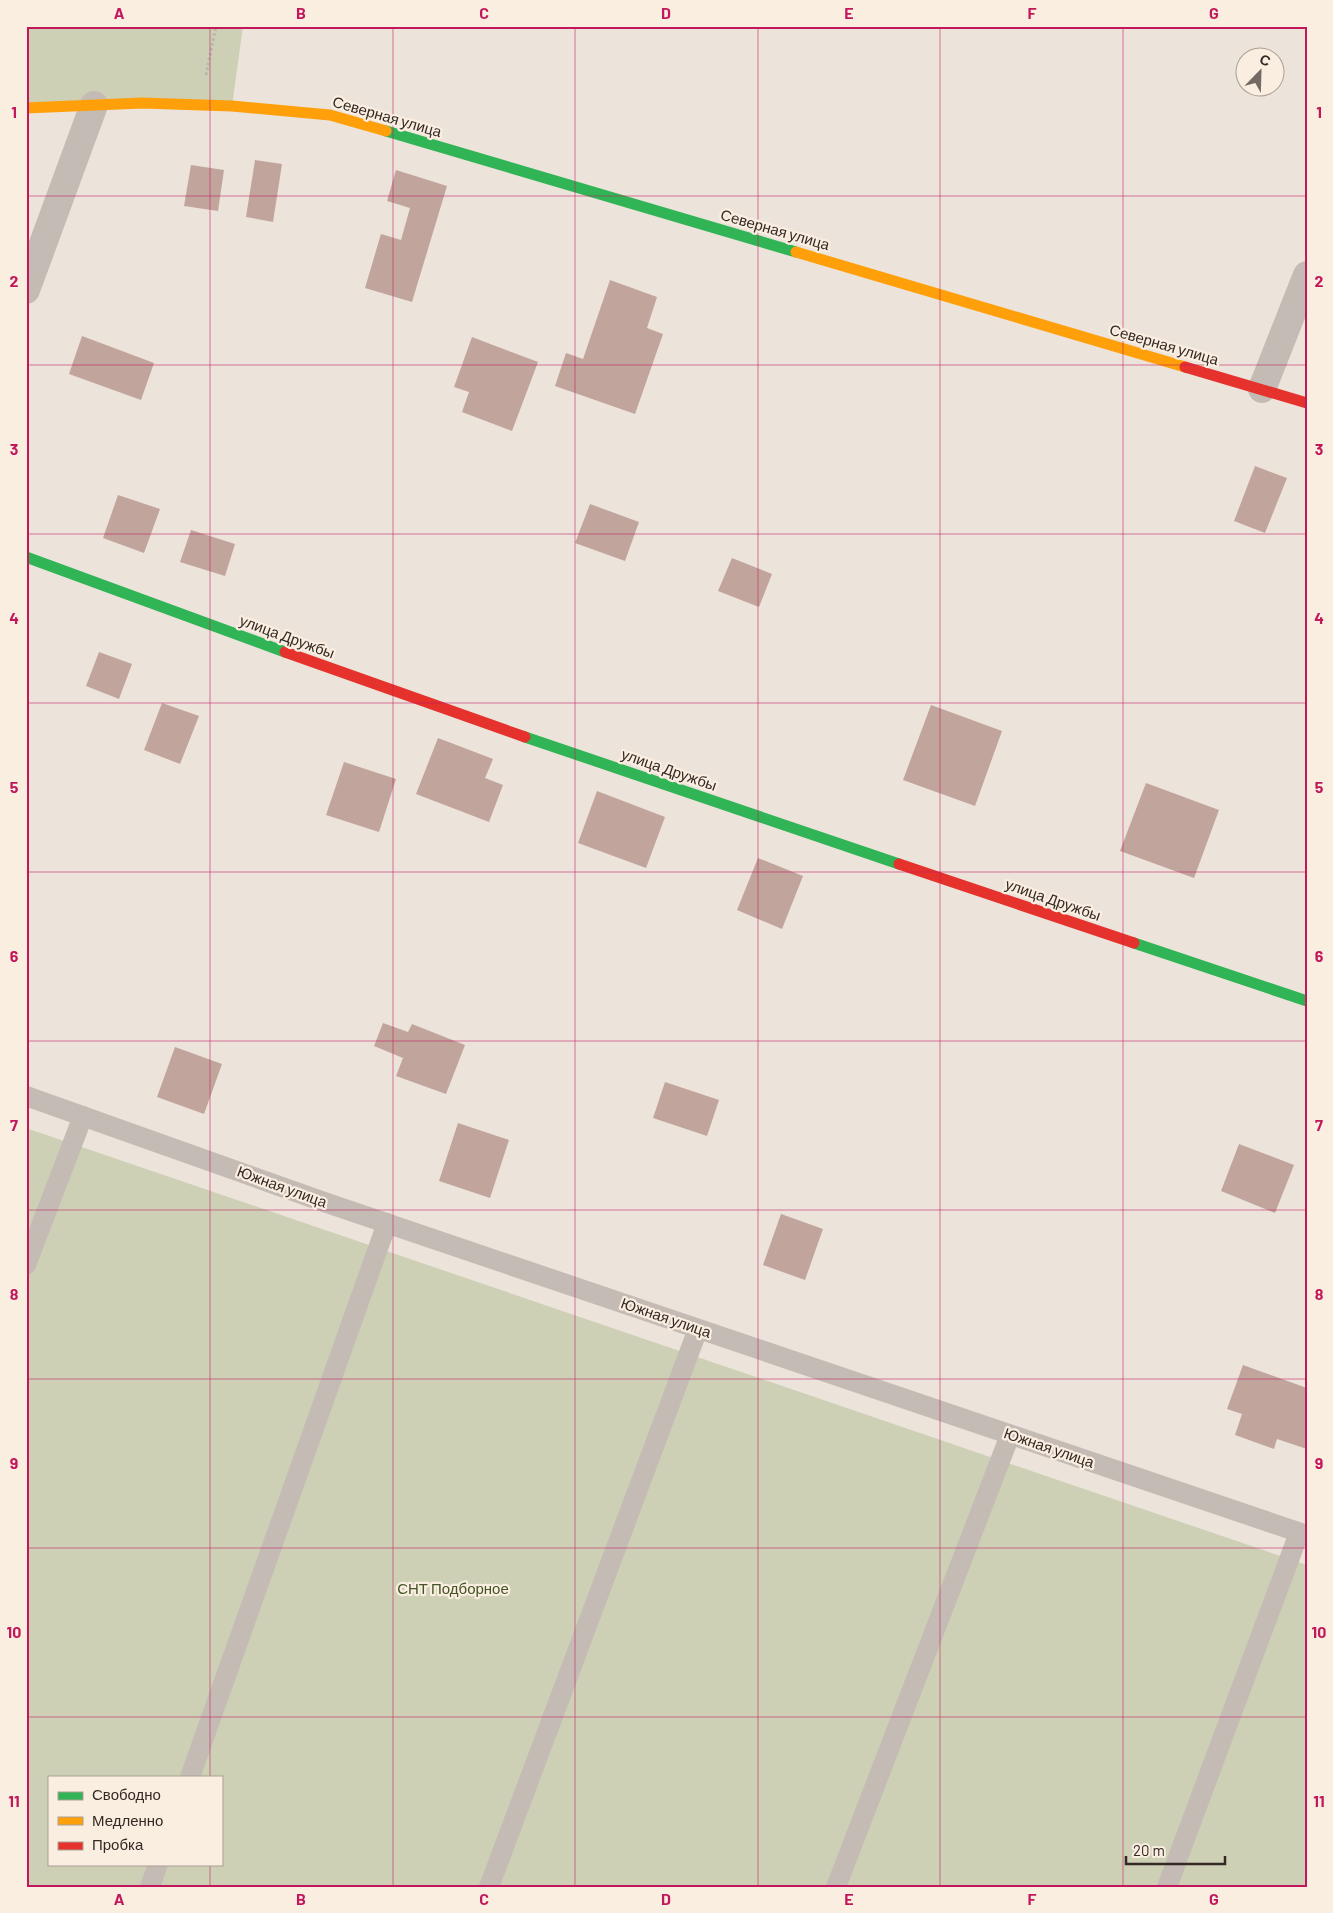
<svg xmlns="http://www.w3.org/2000/svg" width="1333" height="1913" font-family="Barlow,sans-serif">
	<style>
		.green { fill: #cdd0b4; fill-rule: evenodd }
		.building { fill: #c1a59c }
		.lines { fill: none; stroke-linecap: round; stroke-linejoin: round }
		.path { stroke: #bcb4ae; stroke-width: 3; stroke-dasharray: 2.5 2.5; stroke-linecap: butt }
		.lane { stroke: #c4bbb5; stroke-width: 20 }
		.street { stroke: #c4bbb5; stroke-width: 28 }
		.fast { stroke: #30b455; stroke-width: 11 }
		.slow { stroke: #ff9f0a; stroke-width: 11 }
		.jam { stroke: #e5322d; stroke-width: 11 }
		.grid { fill: none; stroke: #c2185b; stroke-width: 1; stroke-opacity: 0.55 }
		.labels { text-anchor: middle; stroke-width: 4.5; stroke-linejoin: round; paint-order: stroke }
		.street-label { font-size: 15px; fill: #342924; stroke: #faeee1 }
		.park-label { font-size: 15px; fill: #455427; stroke: #faeee1 }
		.neatline { fill: none; stroke: #c2185b; stroke-width: 2 }
		.grid-label { font-size: 16px; text-anchor: middle; font-weight: bold; fill: #c2185b }
	</style>
	<rect width="100%" height="100%" fill="#ece3db"/>
	<g class="green">
		<polygon points="26,26 243,26 232,106 26,108"/>
		<path d="M26,1128l1281,437v322h-1281zM49,1777h172v87h-172z"/>
	</g>
	<g class="building">
		<polygon points="255,160 282,164 273,222 246,217"/>
		<polygon points="191,165 224,170 218,211 184,206"/>
		<polygon points="396,170 447,186 412,302 365,288 381,234 401,240 410,208 387,201"/>
		<polygon points="610,280 657,297 647,328 663,334 635,414 555,386 566,353 583,359"/>
		<polygon points="82,336 154,363 141,400 69,374"/>
		<polygon points="472,337 538,362 512,431 462,412 469,392 454,387"/>
		<polygon points="1255,466 1287,478 1265,533 1234,521"/>
		<polygon points="118,495 160,509 144,553 103,538"/>
		<polygon points="590,504 639,522 625,561 575,543"/>
		<polygon points="191,530 235,544 225,576 180,562"/>
		<polygon points="732,558 772,574 759,607 718,591"/>
		<polygon points="99,652 132,664 119,699 86,686"/>
		<polygon points="162,703 199,716 180,764 144,750"/>
		<polygon points="931,705 1002,731 975,806 903,780"/>
		<polygon points="438,738 493,759 485,778 503,785 489,822 416,794"/>
		<polygon points="344,762 396,779 379,832 326,815"/>
		<polygon points="1146,783 1219,810 1194,878 1120,851"/>
		<polygon points="597,791 665,817 646,868 578,843"/>
		<polygon points="758,858 803,876 782,929 737,910"/>
		<polygon points="383,1023 408,1032 412,1024 465,1045 446,1094 396,1076 403,1058 374,1046"/>
		<polygon points="175,1047 222,1064 204,1114 157,1097"/>
		<polygon points="665,1082 719,1100 707,1136 653,1118"/>
		<polygon points="458,1123 509,1140 490,1198 439,1181"/>
		<polygon points="1239,1144 1294,1165 1275,1213 1221,1191"/>
		<polygon points="781,1214 823,1229 805,1280 763,1265"/>
		<polygon points="1243,1365 1307,1388 1307,1449 1277,1439 1274,1449 1235,1435 1242,1414 1227,1409"/>
	</g>
	<g class="lines">
		<polyline class="path" points="206,75 216,26"/>
		<g class="lane">
			<polyline points="26,1096 327,1203 1307,1535"/>
			<polyline points="26,1265 83,1116"/>
			<polyline points="190,1777 387,1223"/>
			<polyline points="150,1887 158,1864"/>
			<polyline points="489,1887 698,1329"/>
			<polyline points="836,1887 1010,1435"/>
			<polyline points="1167,1887 1299,1533"/>
		</g>
		<g class="street">
			<polyline points="26,290 94,105"/>
			<polyline points="1262,389 1307,275"/>
		</g>
		<g class="fast">
			<polyline points="386,131 796,252"/>
			<polyline points="26,557 285,652"/>
			<polyline points="525,737 899,864"/>
			<polyline points="1134,943 1307,1001"/>
		</g>
		<g class="slow">
			<polyline points="26,108 142,103 232,106 330,115 386,131"/>
			<polyline points="796,252 1185,367"/>
		</g>
		<g class="jam">
			<polyline points="1185,367 1307,403"/>
			<polyline points="285,652 525,737"/>
			<polyline points="899,864 1134,943"/>
		</g>
	</g>
	<path class="grid" d="M210,26v1751M393,26v1861M575,26v1861M758,26v1861M940,26v1861M1123,26v1861M26,196h1281M26,365h1281M26,534h1281M26,703h1281M26,872h1281M26,1041h1281M26,1210h1281M26,1379h1281M26,1548h1281M26,1717h1281M210,1864v23"/>
	<g class="labels">
		<g class="street-label">
			<text transform="translate(387 117) rotate(16)" y="5">Северная улица</text>
			<text transform="translate(775 230) rotate(16)" y="5">Северная улица</text>
			<text transform="translate(1164 345) rotate(16)" y="5">Северная улица</text>
			<text transform="translate(287 637) rotate(20)" y="5">улица Дружбы</text>
			<text transform="translate(669 770) rotate(19)" y="5">улица Дружбы</text>
			<text transform="translate(1053 900) rotate(19)" y="5">улица Дружбы</text>
			<text transform="translate(282 1187) rotate(20)" y="5">Южная улица</text>
			<text transform="translate(666 1318) rotate(19)" y="5">Южная улица</text>
			<text transform="translate(1049 1448) rotate(19)" y="5">Южная улица</text>
		</g>
		<g class="park-label">
			<text x="453" y="1594">СНТ Подборное</text>
		</g>
	</g>
	<rect width="1333" height="1913" fill="none" stroke="#faeee1" stroke-width="55"/>
	<rect x="48" y="1776" width="175" height="90" fill="#faeee1" stroke="#ab9f95"/>
	<rect x="58" y="1792" width="25" height="8" fill="#30b455" stroke="#ab9f95"/>
	<text x="92" y="1800" font-size="15" fill="#342924">Свободно</text>
	<rect x="58" y="1817" width="25" height="8" fill="#ff9f0a" stroke="#ab9f95"/>
	<text x="92" y="1826" font-size="15" fill="#342924">Медленно</text>
	<rect x="58" y="1842" width="25" height="8" fill="#e5322d" stroke="#ab9f95"/>
	<text x="92" y="1850" font-size="15" fill="#342924">Пробка</text>
	<g transform="translate(1260 72) rotate(23)"><circle r="24" fill="#faeee1" stroke="#ab9f95"/>
	<path d="M0-4L9 19L0 12L-9 19Z" fill="#746a64"/>
	<text y="-8" font-size="14" font-weight="bold" text-anchor="middle" fill="#342924">С</text>
	</g>
	<path d="M1126 1856v8h99v-8" fill="none" stroke="#342924" stroke-width="2.5"/>
	<text x="1133" y="1856" font-size="15" fill="#342924" stroke="#faeee1" stroke-width="4" paint-order="stroke">20 m</text>
	<rect x="28" y="28" width="1278" height="1858" class="neatline"/>
	<g class="grid-label">
		<text x="119" y="19">A</text>
		<text x="301" y="19">B</text>
		<text x="484" y="19">C</text>
		<text x="666" y="19">D</text>
		<text x="849" y="19">E</text>
		<text x="1032" y="19">F</text>
		<text x="1214" y="19">G</text>
		<text x="14" y="118">1</text>
		<text x="1319" y="118">1</text>
		<text x="14" y="287">2</text>
		<text x="1319" y="287">2</text>
		<text x="14" y="455">3</text>
		<text x="1319" y="455">3</text>
		<text x="14" y="624">4</text>
		<text x="1319" y="624">4</text>
		<text x="14" y="793">5</text>
		<text x="1319" y="793">5</text>
		<text x="14" y="962">6</text>
		<text x="1319" y="962">6</text>
		<text x="14" y="1131">7</text>
		<text x="1319" y="1131">7</text>
		<text x="14" y="1300">8</text>
		<text x="1319" y="1300">8</text>
		<text x="14" y="1469">9</text>
		<text x="1319" y="1469">9</text>
		<text x="14" y="1638">10</text>
		<text x="1319" y="1638">10</text>
		<text x="14" y="1807">11</text>
		<text x="1319" y="1807">11</text>
		<text x="119" y="1905">A</text>
		<text x="301" y="1905">B</text>
		<text x="484" y="1905">C</text>
		<text x="666" y="1905">D</text>
		<text x="849" y="1905">E</text>
		<text x="1032" y="1905">F</text>
		<text x="1214" y="1905">G</text>
	</g>
</svg>
